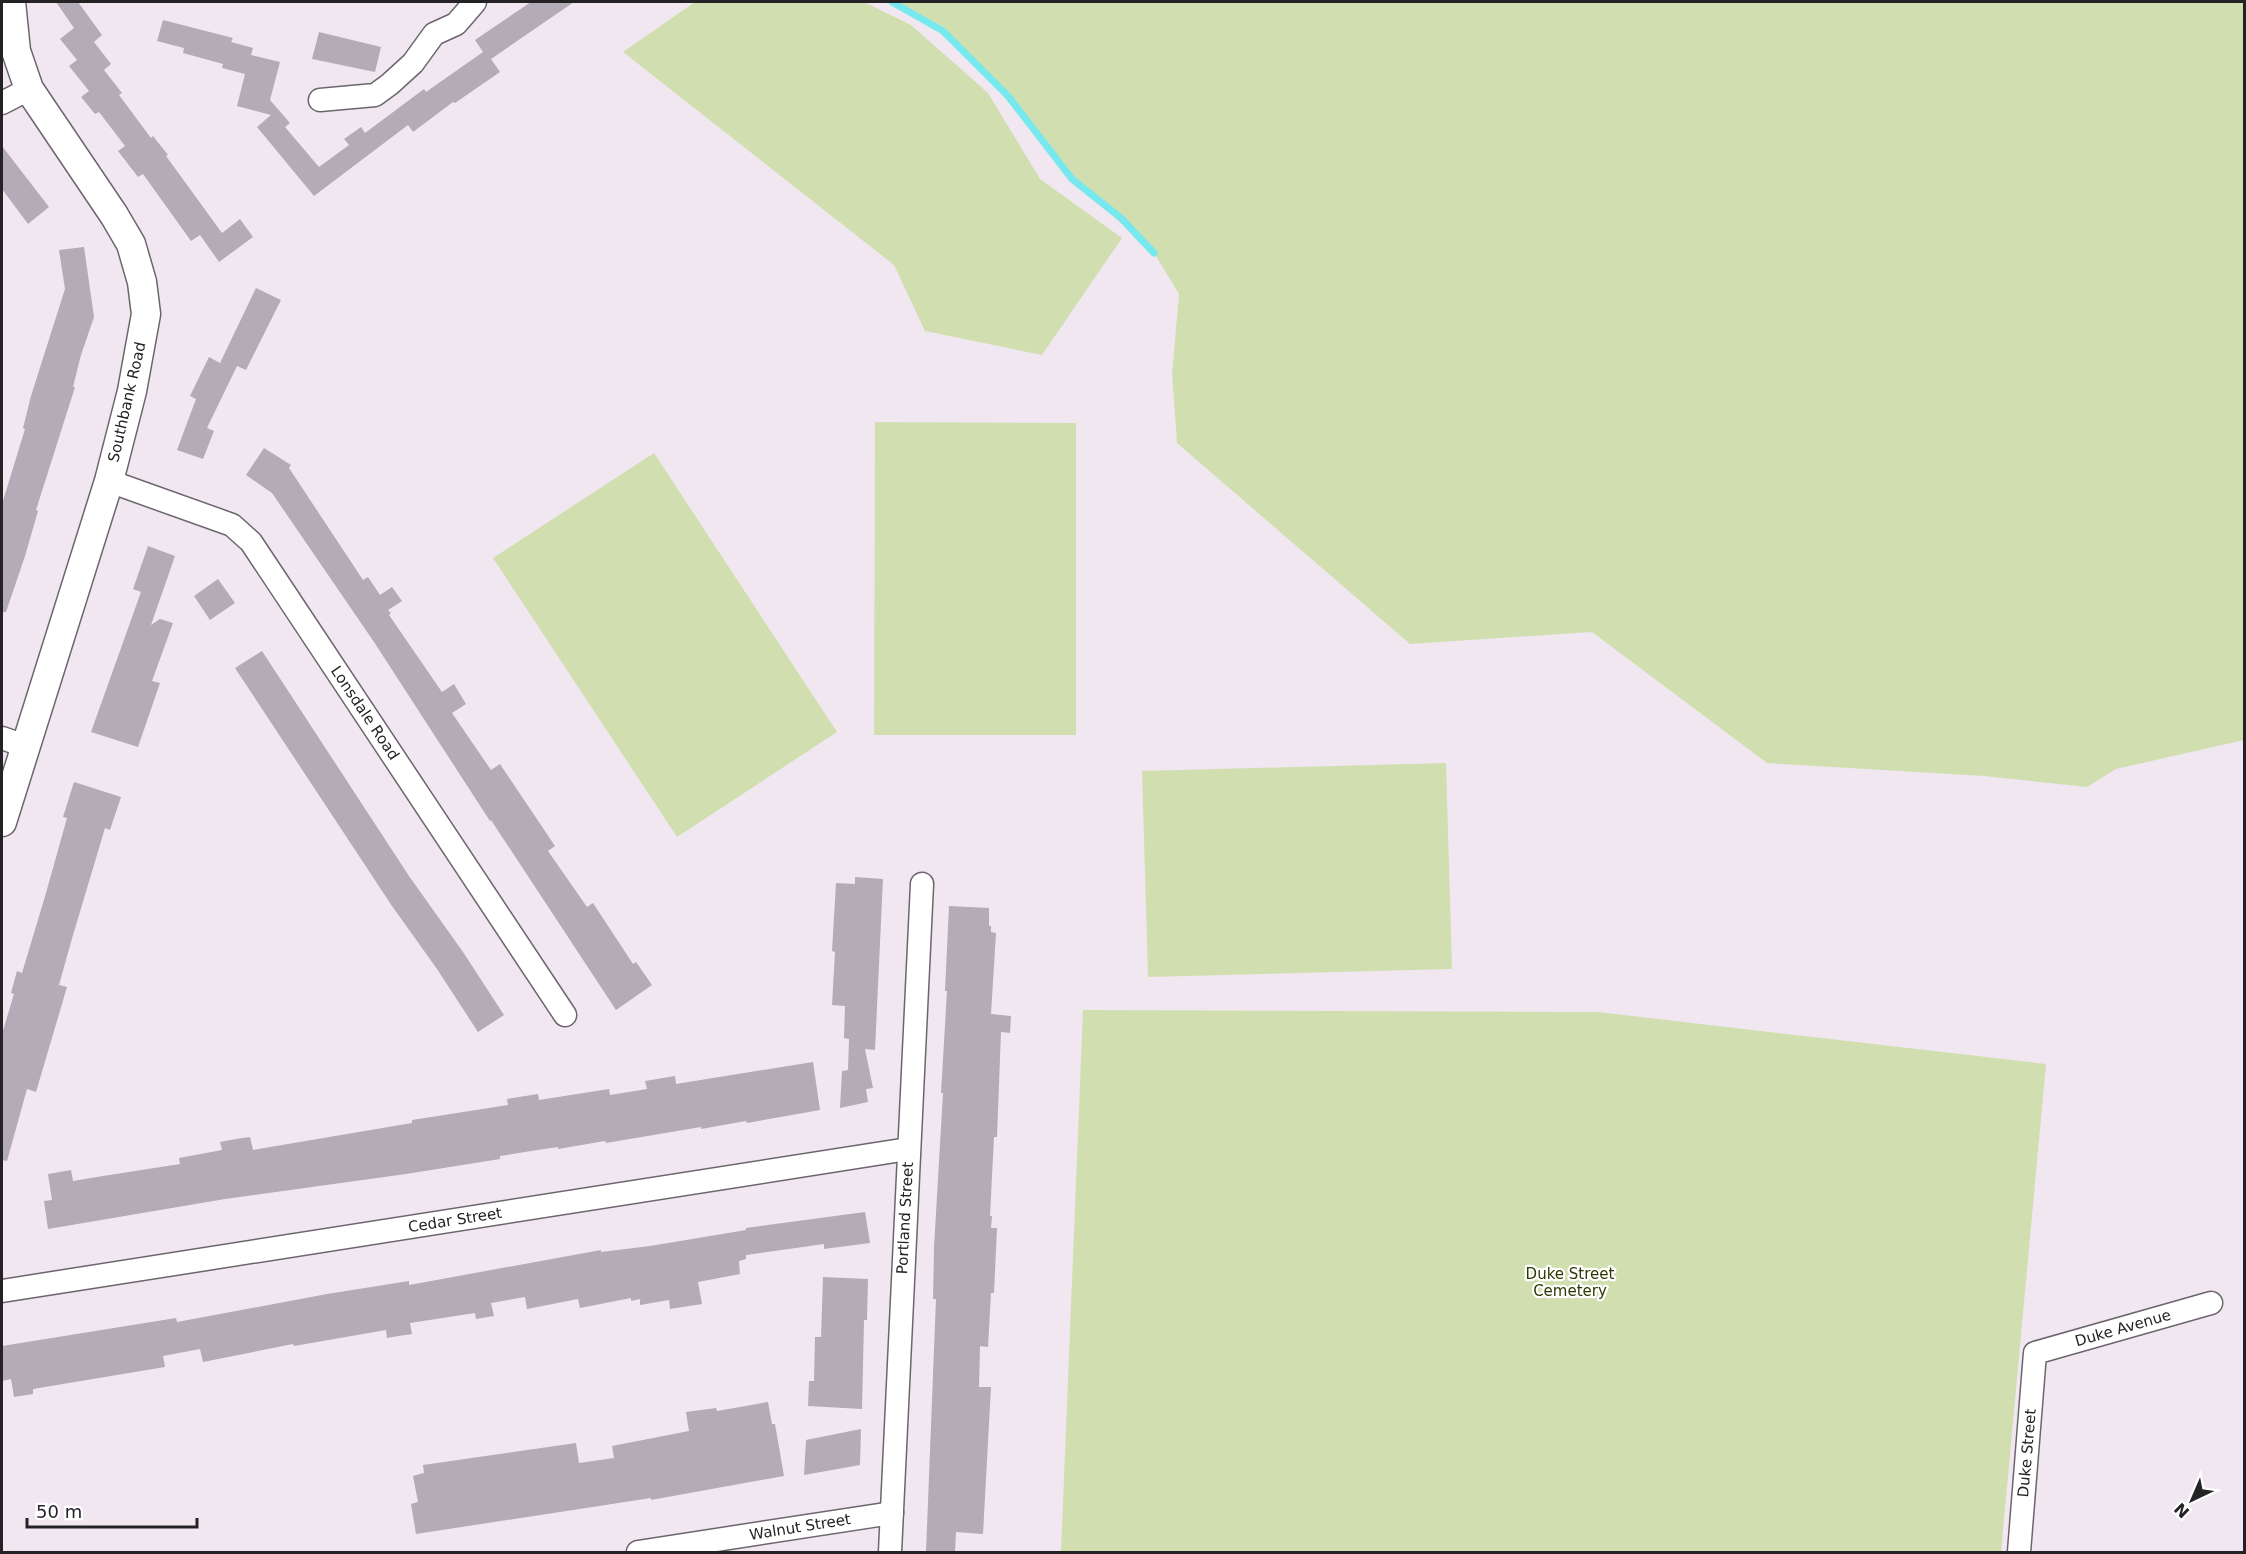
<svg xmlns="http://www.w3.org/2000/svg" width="2246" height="1554" font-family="'DejaVu Sans',sans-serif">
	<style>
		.green { fill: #d1dfb0 }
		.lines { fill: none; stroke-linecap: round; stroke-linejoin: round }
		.stream { stroke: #77e8ed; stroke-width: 7 }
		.building { fill: #b3abb5 }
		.minor-casing { stroke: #6d656e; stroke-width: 25 }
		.tertiary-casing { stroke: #6d656e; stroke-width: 31 }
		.minor { stroke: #fff; stroke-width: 22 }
		.tertiary { stroke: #fff; stroke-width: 28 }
		.labels { text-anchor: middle; stroke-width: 4.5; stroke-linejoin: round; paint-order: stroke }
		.street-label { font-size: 15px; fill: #252226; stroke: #fff }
		.park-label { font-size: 15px; fill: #2e3900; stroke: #fff }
	</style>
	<rect width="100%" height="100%" fill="#f0e7f1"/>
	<g class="green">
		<polygon points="695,2 864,2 911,25 988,93 1040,179 1122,238 1042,355 925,331 894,265 623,52"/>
		<polygon points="893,2 2244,2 2244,740 2116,769 2087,787 1984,776 1767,763 1592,632 1410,644 1177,443 1172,374 1179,294 1154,253 1072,179 1008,96 943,31"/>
		<polygon points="875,422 1076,423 1076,735 874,735"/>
		<polygon points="654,453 837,732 677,837 493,558"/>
		<polygon points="1446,763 1452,969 1148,977 1142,771"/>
		<polygon points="1083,1010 1598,1012 2046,1064 2001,1552 1061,1552"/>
	</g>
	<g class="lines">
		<polyline class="stream" points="892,2 943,31 1008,96 1072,179 1121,218 1154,253"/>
	</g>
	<g class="building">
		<polygon points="56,2 78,2 102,35 94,42 111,64 104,70 122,93 119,95 151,138 153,136 168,155 166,156 222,233 240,219 253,237 219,262 200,235 191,241 143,174 138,177 118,151 125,146 99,112 95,114 81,97 89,91 69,66 77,60 60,39 74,28"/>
		<polygon points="531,2 574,2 491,59 500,72 455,103 453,102 413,132 408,125 314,196 257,127 271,115 237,106 245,74 222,68 223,64 183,53 184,48 157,41 163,20 233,38 231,42 253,48 251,55 280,62 270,100 290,123 285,127 319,167 349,145 344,139 361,127 365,133 424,89 426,92 483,52 475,40"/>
		<polygon points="319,32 381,47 375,72 312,59"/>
		<polygon points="2,146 49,207 28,224 2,189"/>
		<polygon points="84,247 94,317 81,355 73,387 75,387 36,510 38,511 25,556 6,612 2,612 2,504 25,429 23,428 31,396 65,289 59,250"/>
		<polygon points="256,288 281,300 246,370 237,366 207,428 214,431 203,459 177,450 196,399 190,396 209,357 220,363"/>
		<polygon points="264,448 291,465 289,468 363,580 368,577 380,595 392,587 402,601 388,610 391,613 389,615 442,692 454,684 466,704 452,713 491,770 500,764 555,846 548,851 587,907 593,903 633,964 636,962 652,985 616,1010 491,820 490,821 374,642 272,493 246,475"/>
		<polygon points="148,546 175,556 151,625 160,619 173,623 152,681 160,683 138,747 91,732 141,592 133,589"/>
		<polygon points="218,579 235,603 210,620 194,596"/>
		<polygon points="262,651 409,876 463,952 504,1015 478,1032 437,969 392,906 235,668"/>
		<polygon points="74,782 121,797 110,830 105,828 71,942 59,985 67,987 36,1092 27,1089 7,1161 2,1160 2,1034 14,994 11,993 17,971 22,973 46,893 67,818 63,817"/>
		<polygon points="855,877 883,879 875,1050 865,1049 873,1088 866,1089 868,1102 840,1108 842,1071 848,1070 849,1039 844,1038 845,1006 832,1005 835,952 832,951 836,883 855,884"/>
		<polygon points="949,906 989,908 989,926 991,926 991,932 996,933 991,1014 1011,1016 1010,1033 1001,1032 997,1137 994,1137 990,1216 992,1216 991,1228 997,1228 994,1293 991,1293 988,1347 980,1346 979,1387 991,1387 983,1534 956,1532 955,1552 926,1552 936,1299 933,1299 934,1247 943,1093 941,1093 947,991 945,991"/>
		<polygon points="813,1062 820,1110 747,1123 746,1121 701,1129 701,1127 606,1143 605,1141 558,1149 558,1147 531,1151 500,1156 500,1159 406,1174 225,1199 48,1229 44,1201 52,1200 48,1174 71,1170 73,1181 103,1176 180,1164 179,1158 222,1150 220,1142 236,1139 250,1137 253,1150 412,1123 412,1120 508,1105 507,1099 538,1094 539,1100 609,1089 610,1095 647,1089 645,1081 675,1076 676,1084"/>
		<polygon points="865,1212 870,1243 824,1249 824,1244 746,1255 746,1259 739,1261 740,1274 698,1282 702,1304 670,1309 669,1300 640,1305 640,1299 631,1301 631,1298 580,1308 578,1299 527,1309 525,1297 491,1303 494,1316 476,1319 475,1313 410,1323 412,1334 392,1337 387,1338 386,1330 294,1346 293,1344 203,1362 200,1349 163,1356 165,1367 33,1389 33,1394 14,1397 11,1379 2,1381 2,1346 176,1318 177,1322 327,1294 409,1281 409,1285 601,1250 601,1252 650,1246 746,1230 746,1228"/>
		<polygon points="823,1277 868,1279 867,1320 864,1320 862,1409 808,1406 809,1381 814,1381 815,1337 821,1337"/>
		<polygon points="768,1402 772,1424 775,1424 784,1476 651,1500 651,1498 416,1534 411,1504 418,1502 413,1476 424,1473 423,1465 576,1443 579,1463 614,1458 612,1446 689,1431 686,1412 716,1408 717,1411"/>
		<polygon points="861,1429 860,1465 804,1475 806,1440"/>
	</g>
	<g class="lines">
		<g class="minor-casing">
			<g id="minor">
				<polyline points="320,100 375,95 390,84 413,63 434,34 456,24 475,2"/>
				<polyline points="2,103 29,89"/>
				<polyline points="109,481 232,525 251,542 565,1015"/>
				<polyline points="2,738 25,746"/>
				<polyline points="2,1291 908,1149"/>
				<polyline points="638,1552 892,1513"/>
				<polyline points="890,1552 922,884"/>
				<polyline points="2019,1552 2035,1353 2211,1303"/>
			</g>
		</g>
		<g class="tertiary-casing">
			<polyline id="tertiary" points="2,822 109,481 132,391 146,314 142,282 131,244 114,215 29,89 16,51 11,2"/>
		</g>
		<use href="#minor" class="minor"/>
		<use href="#tertiary" class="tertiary"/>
	</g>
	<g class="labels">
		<g class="street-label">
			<text transform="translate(127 402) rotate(-77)" y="5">Southbank Road</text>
			<text transform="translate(365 713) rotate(56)" y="5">Lonsdale Road</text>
			<text transform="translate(905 1218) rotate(-87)" y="5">Portland Street</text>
			<text transform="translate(455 1220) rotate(-9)" y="5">Cedar Street</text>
			<text transform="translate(2123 1328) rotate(-16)" y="5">Duke Avenue</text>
			<text transform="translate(2027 1453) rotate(-85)" y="5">Duke Street</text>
			<text transform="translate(800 1527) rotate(-9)" y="5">Walnut Street</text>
		</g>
		<g class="park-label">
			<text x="1570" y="1279">Duke Street<tspan x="1570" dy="17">Cemetery</tspan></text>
		</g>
	</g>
	<rect width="2246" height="1554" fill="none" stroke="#252226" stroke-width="6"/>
	<g transform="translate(2192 1500) rotate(224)" stroke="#ffffff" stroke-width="4.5" paint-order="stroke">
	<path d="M0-4.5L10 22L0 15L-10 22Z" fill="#252226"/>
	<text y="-9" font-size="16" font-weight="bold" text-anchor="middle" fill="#252226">N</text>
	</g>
	<path d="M27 1518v9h170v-9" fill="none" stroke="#252226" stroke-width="3"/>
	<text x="36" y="1518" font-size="18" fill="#252226" stroke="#ffffff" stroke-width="4.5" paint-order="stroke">50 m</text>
</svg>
